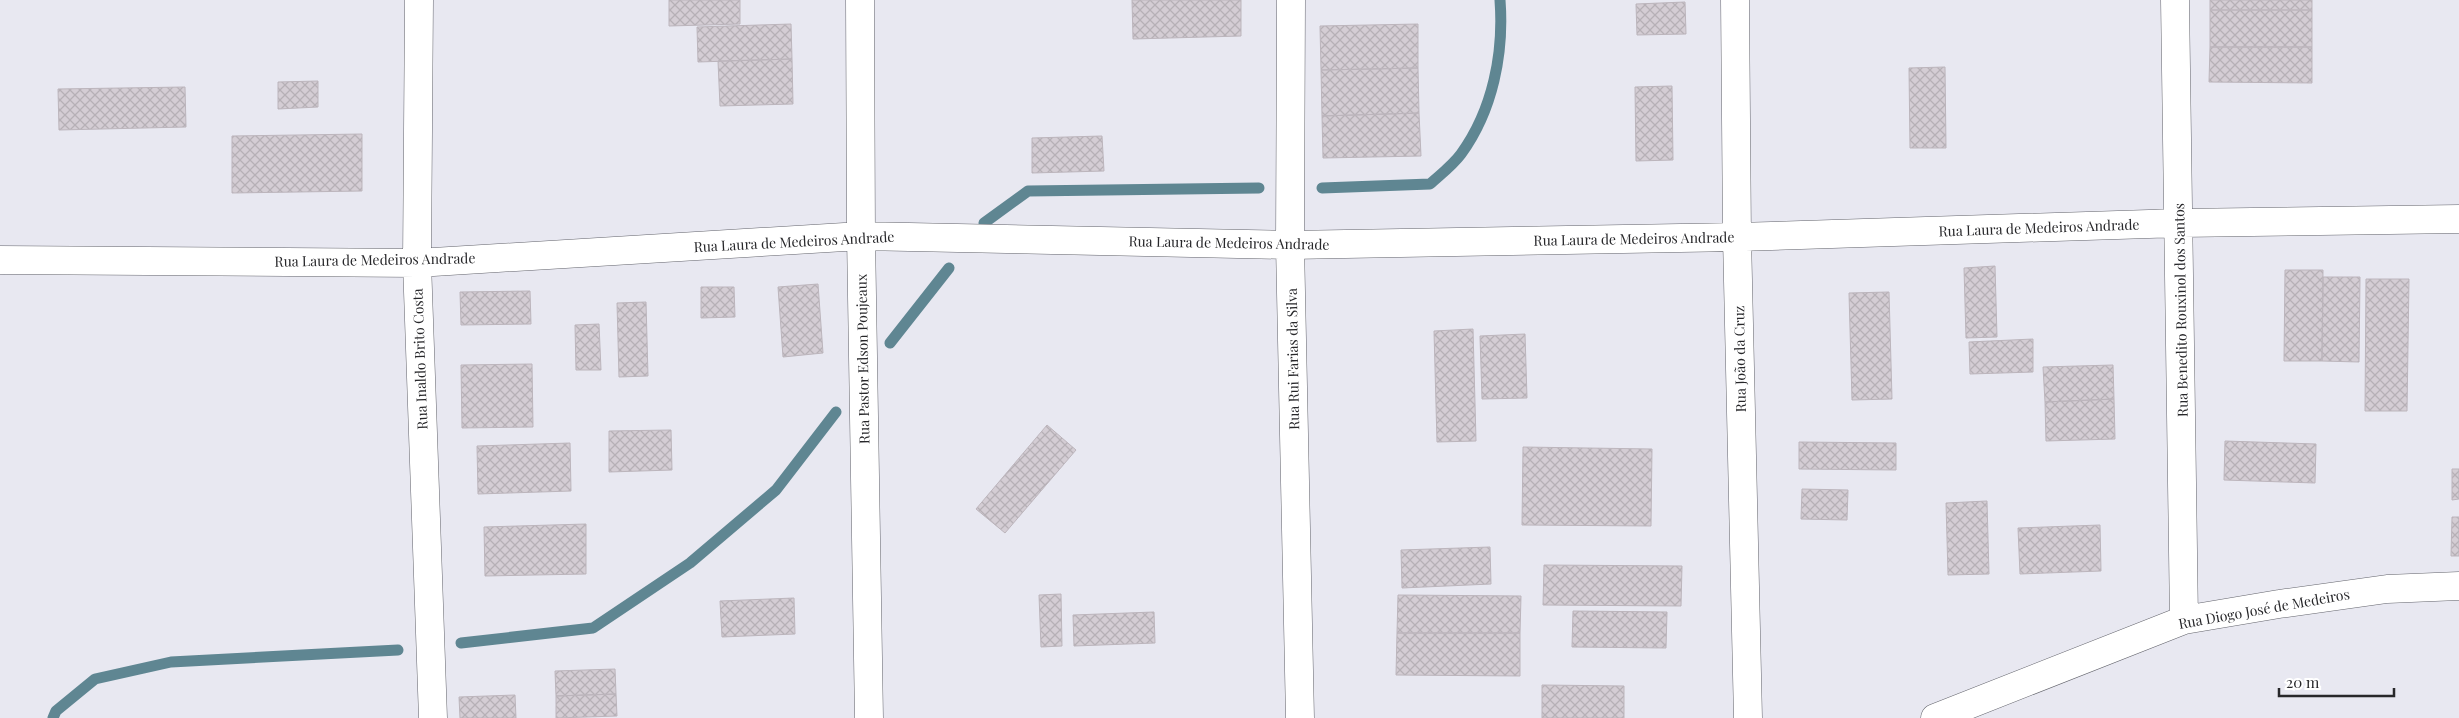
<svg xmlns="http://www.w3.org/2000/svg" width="2459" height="718" viewBox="0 0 2459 718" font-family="'Playfair Display',serif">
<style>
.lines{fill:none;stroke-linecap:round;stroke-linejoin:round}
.stream{stroke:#5f8692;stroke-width:11}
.building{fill:url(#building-cross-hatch);stroke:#bcb5bc}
.street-casing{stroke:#63646c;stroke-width:29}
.street{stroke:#fff;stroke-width:28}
.labels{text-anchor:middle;stroke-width:4;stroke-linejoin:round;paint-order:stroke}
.street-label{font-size:14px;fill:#27272a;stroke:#fff}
</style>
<defs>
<pattern id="building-cross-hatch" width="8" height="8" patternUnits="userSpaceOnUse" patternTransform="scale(1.25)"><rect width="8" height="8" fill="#d4cdd4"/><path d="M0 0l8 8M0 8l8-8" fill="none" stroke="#b6b0b6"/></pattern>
</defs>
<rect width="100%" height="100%" fill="#e8e8f1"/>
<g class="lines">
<path class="stream" d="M1322 188 1430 184C1440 175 1453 165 1461 154 1493 110 1504 53 1500 0
M984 223 1028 191 1259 188
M890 343 949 268
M461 643 593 628 690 563 776 490 836 412
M53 718 56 711 95 679 171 662 398 650"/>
</g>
<path class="building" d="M669 0H740V24L669 26Z
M1132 0H1241V36L1133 39Z
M2210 0H2312V10H2210Z
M1685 2 1686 34 1637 35 1636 4Z
M2210 10H2312V47H2210Z
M791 24 792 59 698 62 697 27Z
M1418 24V68L1321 70 1320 26Z
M2210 47H2312V83L2209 82Z
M792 59 793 104 720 106 718 61Z
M1945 67 1946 148H1910L1909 68Z
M1418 68 1419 113 1322 116 1321 70Z
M318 81V107L278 109V82Z
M1672 86 1673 160 1636 161 1635 87Z
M185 87 186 127 59 130 58 89Z
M1419 113 1421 156 1323 158 1322 116Z
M362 134V191L232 193V136Z
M1102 136 1104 171 1032 173V138Z
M1995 266 1997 337 1966 338 1964 268Z
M2285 270H2323L2322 361H2284Z
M2323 277H2360L2359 362 2322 361Z
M2366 279H2409L2407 411H2365Z
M818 284 823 353 783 357 778 287Z
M701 287H734L735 317 701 318Z
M530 291 531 324 461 325 460 292Z
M1889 292 1892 399 1852 400 1849 293Z
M646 302 648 376 619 377 617 303Z
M599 324 601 370H576L575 325Z
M1473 329 1476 441 1437 442 1434 331Z
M1525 334 1527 398 1482 399 1480 336Z
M2033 339V372L1970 374 1969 342Z
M532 364 533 427 462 428 461 365Z
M2113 365 2114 399 2045 402 2043 367Z
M2114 399 2115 439 2046 441 2045 402Z
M1047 425 1076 450 1005 533 976 509Z
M671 430 672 470 609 472V431Z
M2225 441 2316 444 2315 483 2224 480Z
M1799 442 1896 443V470L1799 469Z
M570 443 571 491 478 494 477 446Z
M1523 447 1652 449 1651 526 1522 525Z
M2452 469H2459V499L2452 500Z
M1802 489 1848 490 1847 520 1801 519Z
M1987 501 1989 574 1948 575 1946 503Z
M2452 517H2459V556H2451Z
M586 524V574L485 576 484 527Z
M2100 525 2101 571 2020 574 2018 528Z
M1490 547 1491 584 1402 588 1401 550Z
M1544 565 1682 566 1681 606 1543 605Z
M1061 594 1062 646 1041 647 1039 595Z
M1398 595 1521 596 1520 633H1397Z
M794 598 795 634 722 637 720 601Z
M1573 611 1667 612 1666 648 1572 647Z
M1154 612 1155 643 1074 646 1073 615Z
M1397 633H1520V676L1396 675Z
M615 669 616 694 556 696 555 671Z
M1542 685 1624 686V718H1542Z
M616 694 617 716 556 718V696Z
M515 695 516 718H460L459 697Z"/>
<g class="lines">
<g class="street-casing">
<path id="street" d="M419 0 417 263 433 718
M860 0 861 236 869 718
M1291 0 1290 245 1300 718
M1735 0 1737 237 1748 718
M2175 0 2184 620
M0 260 417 263 861 236 1290 245 1737 237 2180 223 2459 219
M1935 718 2184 620 2279 604 2387 589 2459 586"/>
</g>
<use href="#street" class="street"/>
</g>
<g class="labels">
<g class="street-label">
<text transform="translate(2039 228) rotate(-2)" y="5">Rua Laura de Medeiros Andrade</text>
<text transform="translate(1634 239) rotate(-1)" y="5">Rua Laura de Medeiros Andrade</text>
<text transform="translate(794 242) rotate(-3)" y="5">Rua Laura de Medeiros Andrade</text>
<text transform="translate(1229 243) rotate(1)" y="5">Rua Laura de Medeiros Andrade</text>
<text transform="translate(375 260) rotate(-1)" y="5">Rua Laura de Medeiros Andrade</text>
<text transform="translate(2181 310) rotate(-91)" y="5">Rua Benedito Rouxinol dos Santos</text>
<text transform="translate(420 359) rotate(-92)" y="5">Rua Inaldo Brito Costa</text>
<text transform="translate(863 359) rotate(-91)" y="5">Rua Pastor Edson Poujeaux</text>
<text transform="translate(1293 359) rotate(-91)" y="5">Rua Rui Farias da Silva</text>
<text transform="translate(1740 359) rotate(-91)" y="5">Rua João da Cruz</text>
<text transform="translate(2264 609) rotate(-10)" y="5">Rua Diogo José de Medeiros</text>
</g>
</g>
<path d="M2279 688v8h115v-8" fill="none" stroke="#27272a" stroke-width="2.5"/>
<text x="2286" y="688" font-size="15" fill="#27272a" stroke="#ffffff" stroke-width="4" paint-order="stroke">20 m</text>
</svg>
